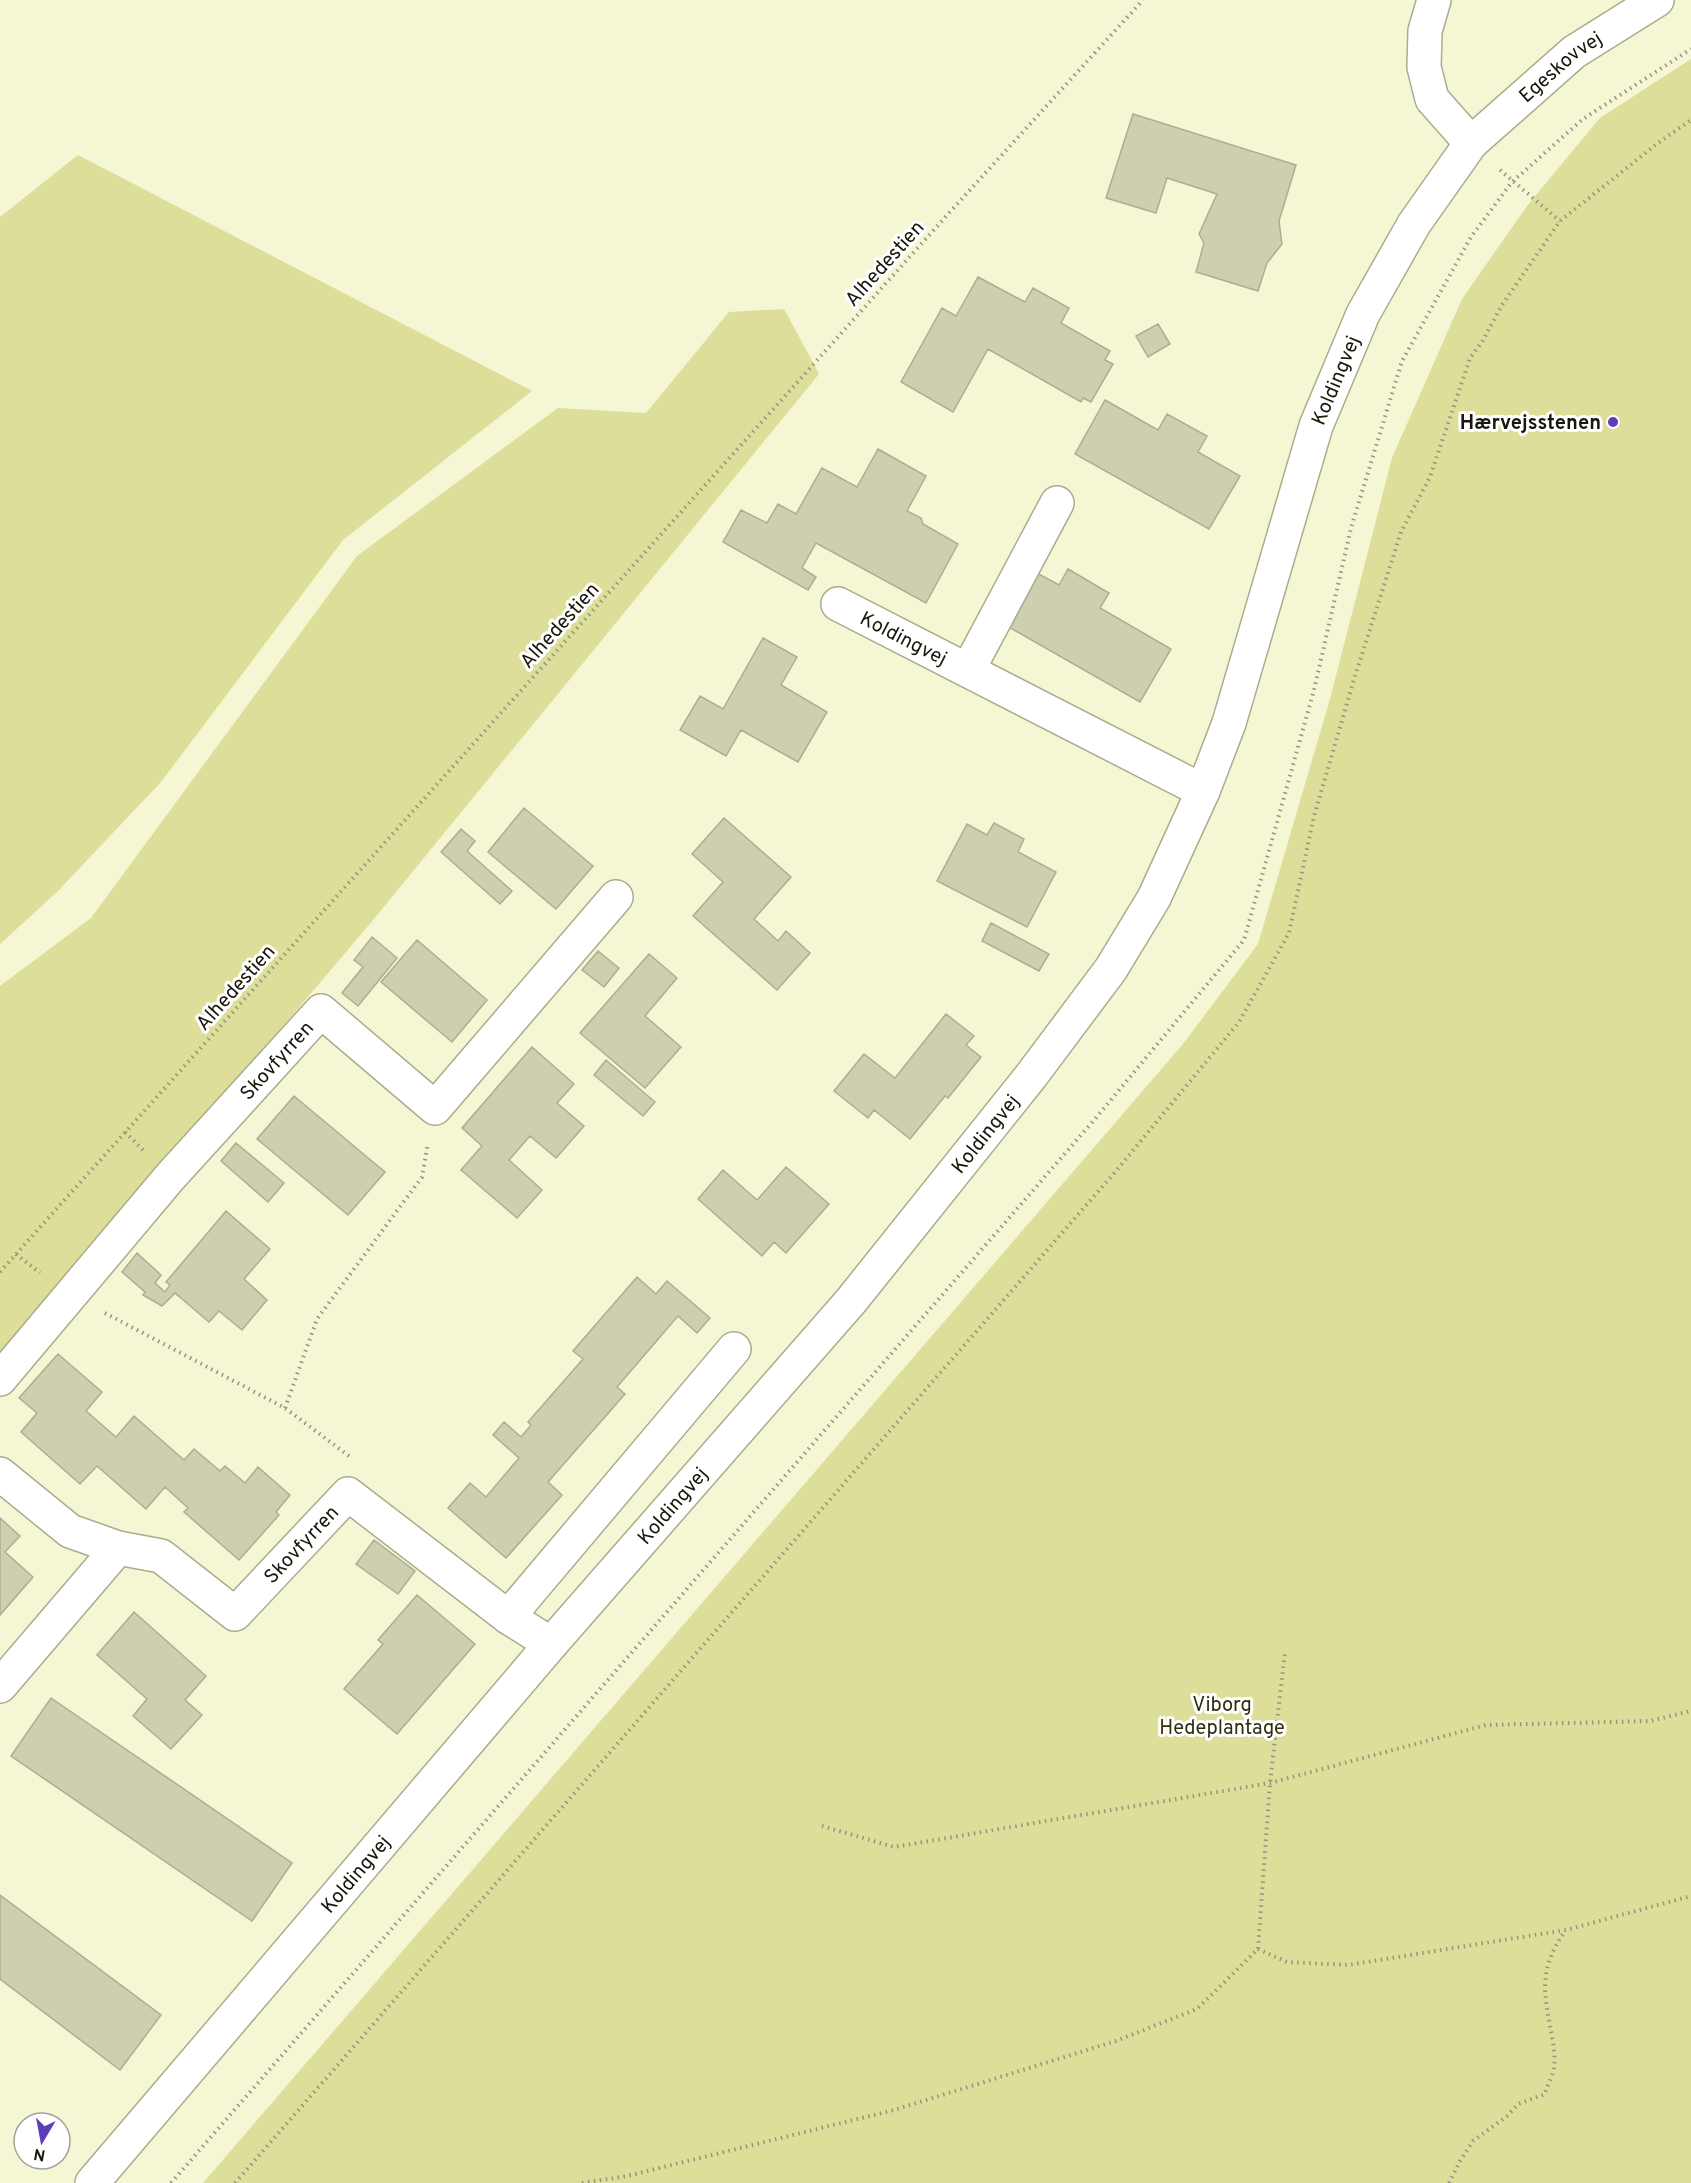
<svg xmlns="http://www.w3.org/2000/svg" width="1691" height="2183" viewBox="0 0 1691 2183" font-family="Overpass,sans-serif">
<style>
.green{fill:#dcde9a}
.building{fill:#cdcfae;stroke:#adae8f;stroke-width:1.5}
.lines{fill:none;stroke-linecap:round;stroke-linejoin:round}
.street-casing{stroke:#aaac8c;stroke-width:36}
.secondary-casing{stroke:#aaac8c;stroke-width:36}
.path{stroke:#95967d;stroke-width:4;stroke-dasharray:1.5 4.5;stroke-linecap:butt}
.street{stroke:#fff;stroke-width:33}
.secondary{stroke:#fff;stroke-width:33}
.poi-dot{fill:#5e3eb6;stroke:#fff;stroke-width:2}
.labels{text-anchor:middle;stroke-width:6;stroke-linejoin:round;paint-order:stroke}
.street-label{font-size:20px;fill:#17170b;stroke:#fff}
.poi-label{font-size:20px;font-weight:bold;fill:#17170b;stroke:#fff;text-anchor:end}
.park-label{font-size:20px;fill:#2e2e0f;stroke:#fff}
</style>
<rect width="100%" height="100%" fill="#f4f6d4"/>
<path class="green" d="M1691 59V2183H203L1183 1044 1258 944 1330 699 1392 458 1462 299 1527 206 1600 118Z
M78 155 532 391 343 540 161 782 57 892 0 944V217Z
M784 309 819 374 374 919 0 1359V986L91 918 357 556 558 408 646 413 729 312Z"/>
<path class="building" d="M1133 114 1296 165 1279 221 1282 244 1267 263 1258 291 1196 272 1204 243 1199 234 1217 194 1167 178 1156 213 1106 198Z
M978 277 1025 302 1033 288 1069 308 1061 323 1110 351 1105 360 1113 364 1091 402 1083 398 1081 402 988 349 953 412 901 382 942 308 956 316Z
M1158 324 1170 344 1148 357 1136 336Z
M1105 400 1158 430 1167 414 1207 436 1198 452 1240 476 1209 529 1075 454Z
M878 449 926 476 907 511 921 518 923 524 958 544 926 603 816 543 802 568 816 577 808 590 723 542 741 510 767 523 778 504 796 514 822 468 857 487Z
M1068 569 1109 593 1100 608 1171 649 1140 702 1007 626 1037 573 1059 585Z
M763 638 797 657 781 685 827 712 798 762 741 730 726 756 680 730 700 696 723 709Z
M524 808 593 866 556 909 488 852Z
M724 818 791 877 754 919 778 941 786 931 810 953 777 990 693 916 723 882 692 854Z
M994 823 1024 839 1018 852 1056 872 1027 927 937 881 967 824 987 835Z
M461 829 475 841 467 851 512 891 500 904 441 852Z
M991 923 1049 954 1039 971 982 941Z
M372 937 397 958 358 1006 342 993 363 967 354 960Z
M417 940 487 1000 452 1042 381 982Z
M598 951 619 968 604 987 582 970Z
M649 954 677 978 645 1016 681 1047 645 1088 580 1033Z
M946 1014 974 1036 966 1045 981 1057 948 1098 945 1096 910 1139 874 1110 868 1118 834 1091 864 1054 895 1078Z
M532 1047 574 1084 557 1103 584 1126 556 1158 530 1136 509 1160 542 1190 517 1218 461 1170 482 1146 462 1128Z
M606 1060 655 1102 643 1116 594 1075Z
M294 1096 385 1172 348 1215 257 1139Z
M236 1143 284 1183 268 1202 221 1161Z
M786 1167 829 1204 786 1253 774 1242 762 1256 698 1199 723 1170 757 1200Z
M226 1211 270 1249 244 1279 267 1300 242 1330 219 1311 209 1322 175 1293 162 1306 143 1295 145 1292 122 1272 137 1253 161 1275 155 1283 165 1292 170 1285 166 1282Z
M637 1277 656 1294 667 1281 710 1318 697 1333 678 1316 617 1387 625 1394 548 1482 562 1495 506 1558 448 1508 470 1483 486 1497 519 1458 493 1435 504 1422 521 1437 531 1425 528 1422 583 1359 573 1351Z
M58 1354 102 1392 86 1411 116 1437 134 1416 184 1460 194 1449 220 1471 225 1466 245 1483 258 1467 290 1495 276 1512 279 1515 239 1560 184 1512 188 1508 165 1487 146 1509 97 1466 80 1484 21 1432 37 1413 19 1398Z
M0 1518 20 1536 5 1552 33 1577 0 1615Z
M374 1540 415 1571 398 1594 356 1564Z
M417 1595 475 1644 397 1734 344 1689 383 1644 378 1640Z
M134 1612 206 1676 185 1700 202 1715 171 1749 133 1716 147 1699 97 1655Z
M51 1698 292 1863 252 1921 11 1756Z
M0 1895 161 2015 120 2070 0 1979Z"/>
<g class="lines">
<g class="street-casing">
<g id="street">
<path d="M1434 0 1425 31 1424 67 1432 99 1471 143"/>
<path id="s1" d="M838 604 1203 791"/>
<path d="M968 670 1057 503"/>
<path id="s2" d="M0 1379 170 1177 321 1011 435 1108 616 897"/>
<path id="s3" d="M0 1474 70 1531 118 1548 161 1556 235 1614 348 1494 508 1617 551 1644"/>
<path d="M508 1617 734 1349"/>
<path d="M0 1686 118 1548"/>
</g>
</g>
<g class="secondary-casing">
<g id="secondary">
<path id="s4" d="M92 2183 551 1644 851 1301 1031 1076 1111 969 1154 898 1203 791 1229 723 1316 426 1363 314 1414 224 1471 143 1574 52 1657 0"/>
</g>
</g>
<path class="path" d="M1500 170 1560 221
M125 1132 144 1151
M16 1254 40 1273
M0 1272 949 213 1143 0
M105 1313 285 1408 349 1456
M285 1408 317 1319 422 1177 428 1143
M822 1826 894 1847 1270 1783 1486 1725 1650 1721 1691 1711
M1258 1949 1287 1962 1348 1965 1566 1930 1691 1896
M171 2183 1095 1119 1244 940 1314 690 1351 528 1402 361 1471 237 1512 182 1583 119 1691 49
M235 2183 1116 1171 1239 1022 1289 933 1314 816 1355 676 1401 532 1430 477 1470 358 1482 342 1502 305 1560 221 1658 143 1691 120
M582 2183 627 2176 894 2110 1116 2041 1197 2009 1258 1949 1270 1783 1285 1652
M1449 2183 1460 2161 1473 2141 1507 2116 1518 2104 1545 2094C1547 2085 1553 2076 1554 2067 1556 2054 1552 2038 1550 2025 1542 1985 1542 1965 1565 1931"/>
<use href="#street" class="street"/>
<use href="#secondary" class="secondary"/>
</g>
<circle class="poi-dot" cx="1613" cy="422" r="6"/>
<g class="labels">
<g class="street-label">
<text dy="7" stroke="none"><textPath href="#s4" startOffset="2610">Egeskovvej</textPath></text>
<text transform="translate(884 263) rotate(-48)" y="7">Alhedestien</text>
<text dy="7" stroke="none"><textPath href="#s4" startOffset="2218">Koldingvej</textPath></text>
<text transform="translate(559 625) rotate(-48)" y="7">Alhedestien</text>
<text dy="7" stroke="none"><textPath href="#s1" startOffset="74">Koldingvej</textPath></text>
<text transform="translate(235 987) rotate(-48)" y="7">Alhedestien</text>
<text dy="7" stroke="none"><textPath href="#s2" startOffset="422">Skovfyrren</textPath></text>
<text dy="7" stroke="none"><textPath href="#s4" startOffset="1378">Koldingvej</textPath></text>
<text dy="7" stroke="none"><textPath href="#s4" startOffset="892">Koldingvej</textPath></text>
<text dy="7" stroke="none"><textPath href="#s3" startOffset="375">Skovfyrren</textPath></text>
<text dy="7" stroke="none"><textPath href="#s4" startOffset="406">Koldingvej</textPath></text>
</g>
<g class="poi-label">
<text x="1601" y="429">Hærvejsstenen</text>
</g>
<g class="park-label">
<text x="1222" y="1711">Viborg<tspan x="1222" dy="23">Hedeplantage</tspan></text>
</g>
</g>
<g transform="translate(42 2141) rotate(190)"><circle r="28" fill="#ffffff" stroke="#a2a29d" stroke-width="1.5"/>
<path d="M0-4.5L10 22L0 15L-10 22Z" fill="#5e3eb6"/>
<text y="-9" font-size="16" font-weight="bold" text-anchor="middle" fill="#17170b">N</text>
</g>
</svg>
